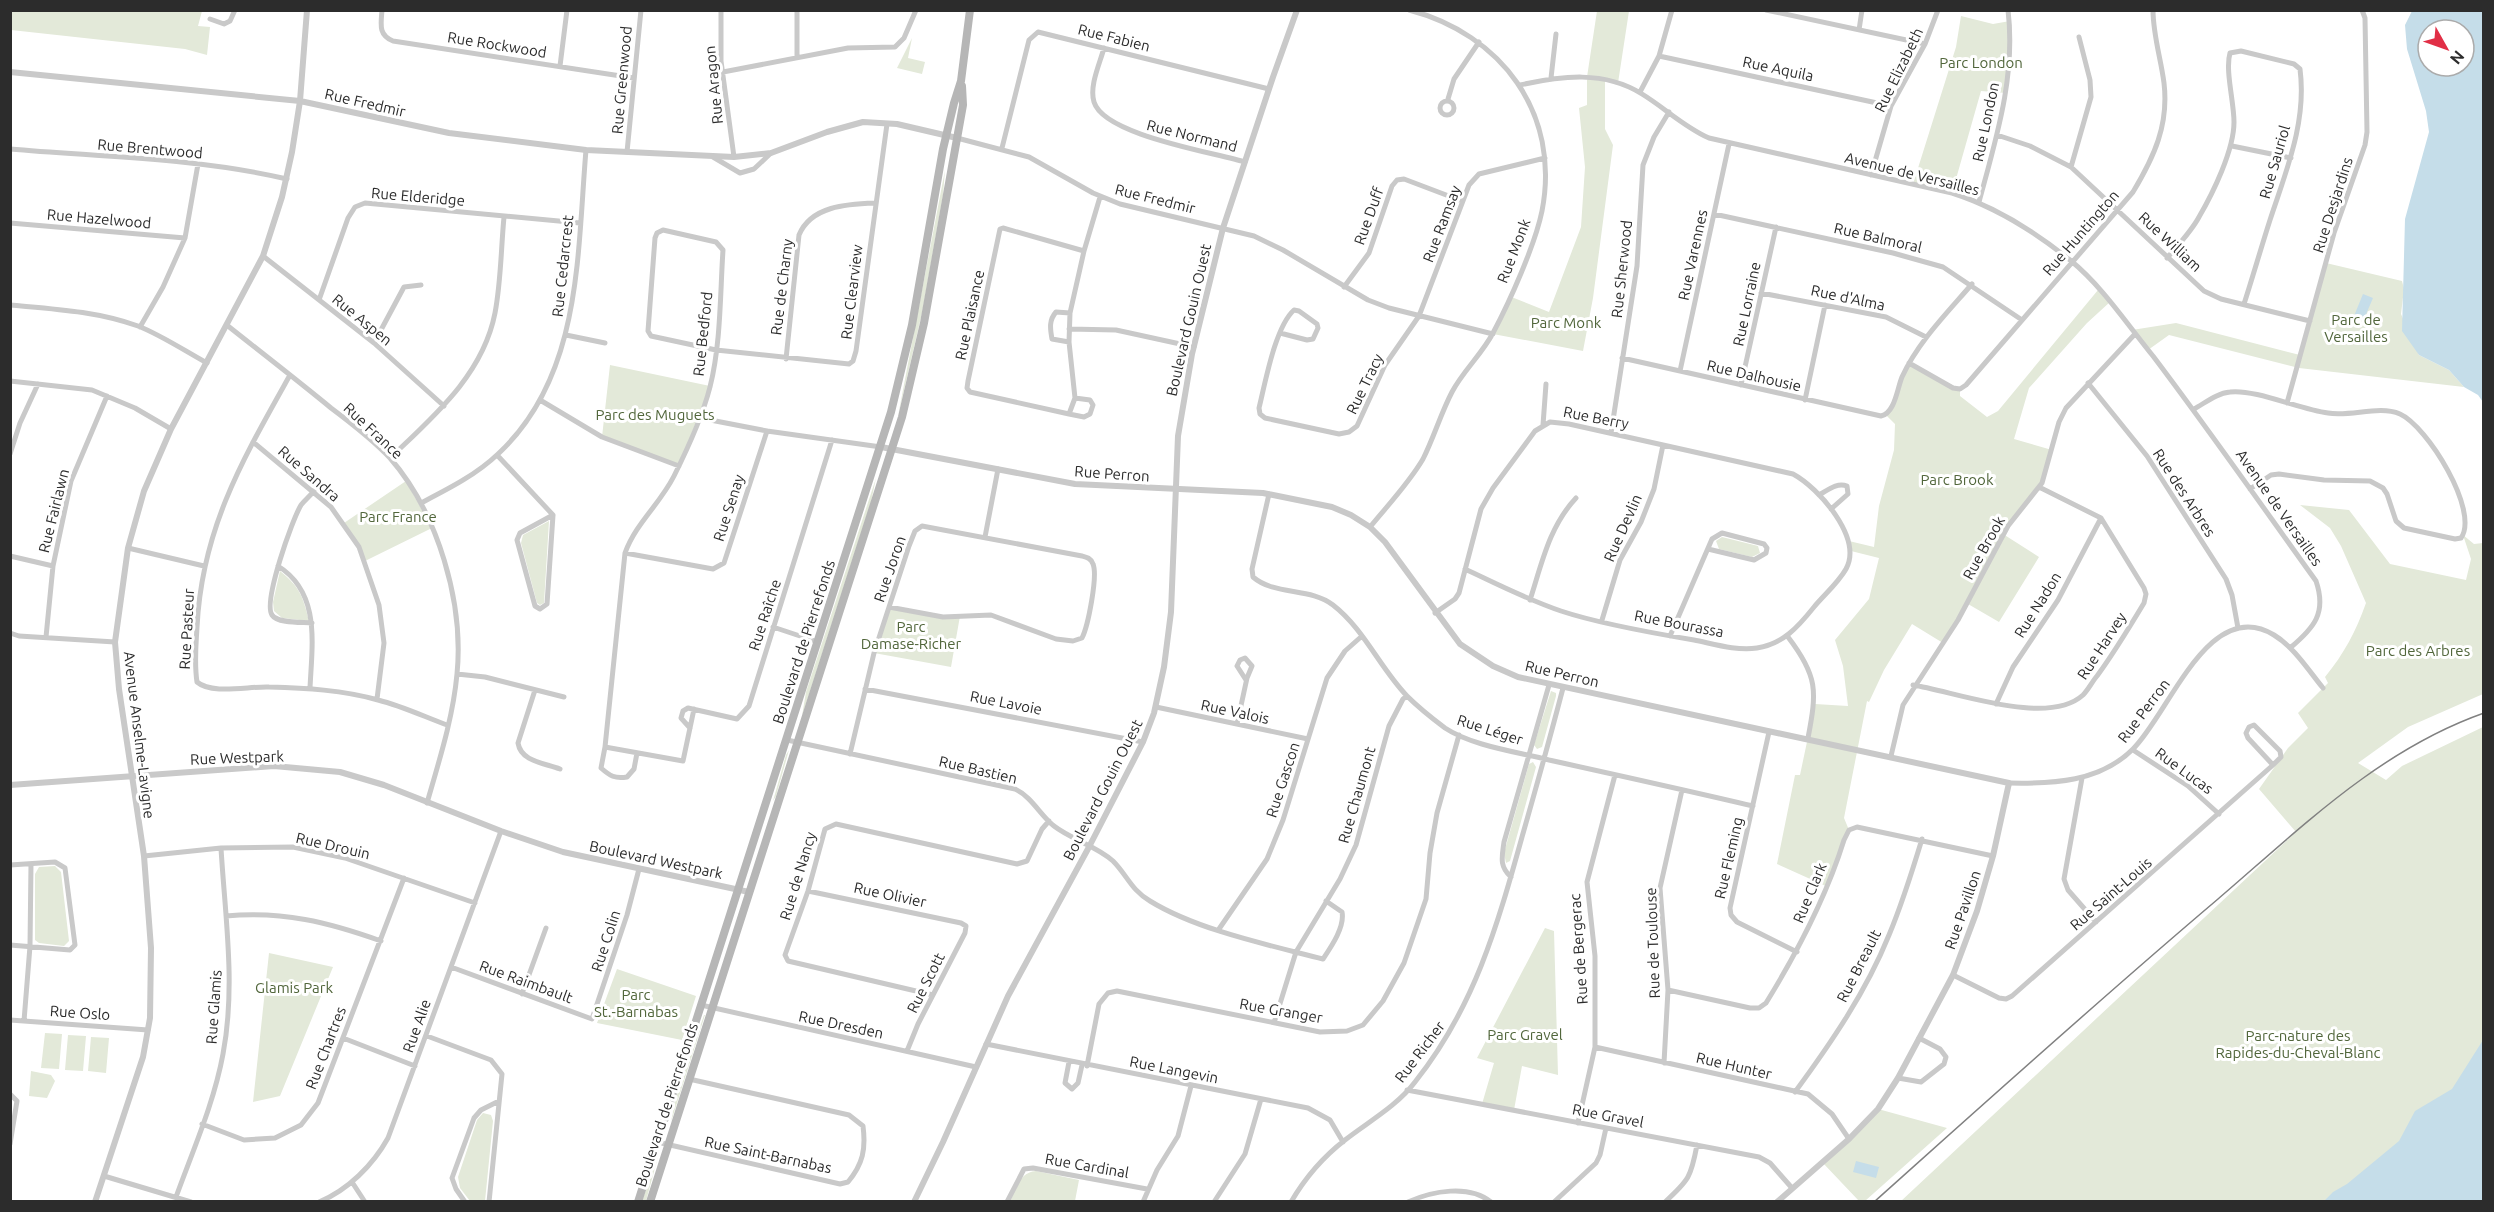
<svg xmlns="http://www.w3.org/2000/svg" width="2494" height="1212" viewBox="0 0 2494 1212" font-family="Ubuntu,sans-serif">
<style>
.green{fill:#e3e9d9}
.water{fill:#c5dde9;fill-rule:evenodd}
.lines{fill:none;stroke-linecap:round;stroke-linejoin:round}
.minor{stroke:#c9c9c9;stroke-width:5}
.tertiary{stroke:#c9c9c9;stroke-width:6}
.secondary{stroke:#b6b6b6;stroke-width:8}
.tram{stroke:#818181;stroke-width:1.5}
.labels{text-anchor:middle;stroke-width:6;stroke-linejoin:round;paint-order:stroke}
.street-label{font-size:15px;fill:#2c2c2c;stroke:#fff}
.park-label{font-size:15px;fill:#51663b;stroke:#fff}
</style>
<rect width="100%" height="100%" fill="#fff"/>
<path class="green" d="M11 10 202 11 198 26 210 27 207 55 185 49 11 30Z
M1595 11H1629L1618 83 1605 80V129L1613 145 1593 298 1583 351 1493 334 1509 296 1549 312 1581 227 1585 167 1579 108 1587 105V77L1597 11Z
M1961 16 1993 24 2010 21 2006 93 1981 91 1952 193 1913 184 1956 47Z
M912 38 908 58 925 62 922 74 897 68Z
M945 170 943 195 922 313 898 416Z
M2326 263 2402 281 2404 289 2401 314 2419 355 2449 370 2464 387 2299 368 2169 335 2148 350 2132 330 2176 323 2300 355Z
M2098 290 2110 302 2087 323 2029 388 2014 439 2052 450 2042 483 2003 534 2039 557 1999 622 1968 604 1943 643 1912 624 1884 670 1869 702 1867 701 1844 818 1849 830 1828 887 1777 864 1795 775H1800L1815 704 1848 706 1843 666 1835 640 1869 599 1879 558 1851 551 1849 541 1874 547 1879 506 1894 450 1895 424 1886 415 1909 363 1960 389V396L1987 417 1998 411Z
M610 365 710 386 679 466 602 437Z
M876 478 871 502 802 716 806 692Z
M406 481 432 528 365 561 344 523Z
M2300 505 2349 510 2390 564 2466 580 2471 559 2463 535 2474 544 2483 543V694L2408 727 2358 763 2386 780 2402 766 2483 727V1150L2436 1201 1900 1202 2296 832 2259 789 2288 748 2308 728 2298 713 2328 683 2325 677C2344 654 2356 631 2366 603L2341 546 2330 528Z
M549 521 544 603 540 605 537 603 521 543 523 535Z
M1722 537 1758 546 1760 553 1752 557 1719 549 1716 541Z
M280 571C300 587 303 597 309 621L282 618 274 611 273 602Z
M889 607 943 617 960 616 951 667 874 653Z
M1551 691 1556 693V696L1542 747 1537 749 1534 745Z
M789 750 776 796 773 801 786 755Z
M1533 762 1536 767 1510 861 1506 863 1504 853 1529 764Z
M55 866 61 872 69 941 64 946 39 943 35 940V874L39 867Z
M1545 928 1554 931 1558 1075 1522 1066 1514 1110 1482 1104 1494 1063 1477 1058Z
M269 953 333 967 280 1096 253 1102Z
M617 969 696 996 682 1040 597 1023Z
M704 1015H705L671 1122 675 1099Z
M45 1033 62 1034 59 1069 41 1068Z
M68 1035 86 1036 83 1071 65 1070Z
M91 1037 109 1038 106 1073 88 1071Z
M31 1071 51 1075 55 1081 47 1098 29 1096Z
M1878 1109 1947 1128 1865 1201H1859L1822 1162Z
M483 1113 491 1115 493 1121 485 1201H470L460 1188 458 1177 477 1120Z
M659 1153 646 1201H642Z
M1036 1171 1079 1180 1075 1201 1010 1202C1016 1188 1020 1172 1036 1171Z"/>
<path class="water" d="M2412 11H2483V402L2478 395 2464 387 2449 370 2419 355 2402 331 2405 219 2429 132 2426 111 2407 49 2405 25ZM2428 30H2464V66H2428Z
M2363 294 2373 298 2364 319 2354 316Z
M2483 1040V1201H2324L2333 1192 2347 1184 2399 1141 2415 1111 2452 1089Z
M1856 1161 1879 1167 1876 1178 1853 1172Z"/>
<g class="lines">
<path class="minor" d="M382 10C381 24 378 35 393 41L634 78
M721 10V61L734 157
M797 10V56
M1766 10 1925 44
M210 19 224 24 230 21 235 10
M1859 30 1862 10
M1104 48C1100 63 1089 86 1094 102 1104 135 1212 152 1245 162
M1659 56 1891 106
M560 66 567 10
M723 72 848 48 895 47 904 38 916 10
M1551 78 1556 34
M1520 85C1561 76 1604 70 1642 94 1665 108 1684 127 1709 138L1952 193C1996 207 2034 231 2070 260 2102 286 2127 324 2153 356 2209 430 2262 506 2316 581 2327 613 2314 628 2290 648
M1640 92 1659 56 1672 10
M1448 99 1454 79 1479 42
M1440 108a7 7 0 1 1 14 0a7 7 0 1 1-14 0Z
M1997 135 2030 146 2071 167 2204 291 2221 299 2310 321
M957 138 1029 157 1093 193 1120 204 1254 236 1283 250 1368 300 1389 308 1493 334
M2232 146 2291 158
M1002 148 1029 40 1038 32 1269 89
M10 149C102 157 197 158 287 179
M627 152 641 10
M713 157 740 173 754 169 771 153
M2071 167 2091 97 2090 80 2079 37
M1871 175 1891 106 1925 44 1938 10
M1979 202C1996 139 2016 76 2008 10
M1714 214 1893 253 1943 267 2022 320
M10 223 185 238
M1084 251 1003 228 1000 229 968 381 967 388 970 392 1069 414 1075 398 1069 342 1070 313 1084 251 1100 197
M263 256 374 343 444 406
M2167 258C2178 245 2191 232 2199 217 2213 193 2234 150 2234 122 2234 102 2225 70 2230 53L2241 51 2294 64 2300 69C2307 122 2286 171 2270 220 2261 248 2253 276 2244 304
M1344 287 1369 253 1392 186 1397 180 1404 179 1462 201
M1761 293 1886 317 1926 337
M319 300 348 218 355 207 365 203 580 223
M10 305C54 309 96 311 138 326 161 335 185 351 207 363
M228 326C262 353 297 380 331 408 351 423 373 440 390 458 438 513 464 603 457 674 453 718 439 761 427 803
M140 327 163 287 185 238 198 164
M1069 329 1116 330 1194 347
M1280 333 1307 340 1313 339 1318 328 1317 324 1299 311 1294 310C1275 327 1265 384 1259 408L1260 414 1265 418 1339 434 1349 432 1357 426 1385 365 1419 316 1469 185 1479 174 1545 158
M566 335 605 343
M1069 342 1052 339C1050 328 1049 320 1056 312L1070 313
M374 343 404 287 421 285
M1622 358 1881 416C1895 413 1897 389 1902 377 1918 342 1947 313 1972 284
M786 359 799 235C811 206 847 204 875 203
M1909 363 1953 388 1960 389 1966 385 2133 192C2154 157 2169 125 2164 83 2161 59 2153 35 2153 10
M1680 371 1729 144
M290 375C243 459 202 528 197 627 196 646 194 663 197 682 212 695 249 686 269 687 305 688 343 690 378 700 402 706 425 717 447 725
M10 381 92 390 135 408 171 429
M2088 383 2147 456 2226 579 2232 595 2238 628
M1741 385 1776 227
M540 400 602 437 679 466
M1805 400 1825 305
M2287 403 2334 233 2365 145 2367 132 2365 18 2362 10
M2194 409C2205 403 2217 393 2230 392 2256 389 2301 410 2328 413 2351 417 2379 405 2400 414 2427 426 2480 511 2461 538L2455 539 2404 528 2396 521 2387 494 2383 488 2370 481 2324 480 2279 474 2271 475 2250 489
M1069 414 1084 417 1090 414 1093 405 1090 400 1075 398
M700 418 767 431 881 447
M1543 425 1546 384
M1611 433 1637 266 1643 165 1654 137 1669 112
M253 442 331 507 359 547 379 605 384 643 377 699
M10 454 20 423 38 384
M497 455 553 515 547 604 540 609 535 606 517 540 520 533 553 515
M390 458C433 417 483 375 495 313 501 282 501 248 504 217
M1269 494 1252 569 1253 577C1275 596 1310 587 1333 605 1364 629 1380 668 1407 696 1418 707 1433 719 1445 728 1472 746 1518 752 1549 760 1617 775 1685 790 1753 806
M1819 495C1828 490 1837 482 1847 486L1848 494 1831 509
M421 503C448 489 476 475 498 454 582 376 577 255 586 150
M1370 527C1388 505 1409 483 1423 459 1434 437 1441 413 1452 392 1463 371 1482 354 1493 333 1510 301 1535 245 1542 211 1561 113 1501 34 1409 10
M985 537 998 469
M128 548 204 566
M625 553 713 569 724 563 767 431
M10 556 53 566
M278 566C321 593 312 644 310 688
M1530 600C1542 563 1549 527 1576 498
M1435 613 1455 599 1459 593 1481 509 1493 488 1535 431 1550 422 1569 424 1793 474C1819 488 1863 538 1846 569 1838 583 1824 595 1814 607 1798 627 1783 644 1757 648 1736 651 1714 644 1694 640 1652 633 1600 624 1561 611 1528 600 1497 584 1465 569
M1602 620 1620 560 1641 522 1654 489 1663 445
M312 623C303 622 278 624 272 615 263 602 292 520 301 505 305 500 310 496 314 491
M773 627 818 642
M10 633 19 636 115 642
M1670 636 1712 539 1722 533 1764 544 1767 548 1766 553 1754 560 1708 549
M46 637 53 566 71 481 107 396
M1788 637C1818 676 1817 691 1808 738
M457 674 485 677 564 697
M1913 685C1956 692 2048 727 2083 695 2088 690 2092 682 2097 676 2114 653 2129 628 2144 603L2146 594 2144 588 2101 518 2039 487
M865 689 1143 742
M535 690 518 743C521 762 545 763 560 769
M1996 704 2013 667 2058 600 2101 518
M1156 707 1308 739
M694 709 683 761 605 747 625 553C636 523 660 504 674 476 688 448 702 418 710 387 721 343 720 295 723 250L716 242 663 230 657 233 655 238 648 331 651 336 716 350 849 364 853 361 856 351 887 124
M1237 724 1247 678 1252 666 1245 658 1240 660 1237 666 1246 680
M690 728 681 718 683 711 688 708 737 719 749 706 832 440
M1769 732 1730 908 1731 915 1737 922 1797 952
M787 740 1015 789C1032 797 1040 815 1054 826 1072 840 1097 846 1113 861 1127 875 1131 890 1150 901 1197 930 1269 945 1323 959 1331 947 1345 927 1342 912L1326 901
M605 747 601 768C610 776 615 779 627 777L634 769 637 753
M2133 750 2188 786 2219 814
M850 754 874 653 909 546 915 531 922 526 1082 556C1086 557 1091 558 1093 564 1098 576 1088 626 1082 638L1073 641 1056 639 991 615 943 617 889 607
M1891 756 1903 705 1958 620 2008 526 2042 483 2059 422 2066 408 2135 334
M2082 778 2064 879 2068 890 2096 922
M2009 783C2053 784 2100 782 2133 749 2169 714 2209 595 2274 635 2294 647 2309 671 2323 688
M144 856 221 848 293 847 345 858 475 903
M10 865 55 862 65 868 75 945 70 950 10 945
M1511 877C1499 866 1502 857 1504 842L1549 685
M808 891 961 923 966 926 965 933 918 1024 907 1051
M226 916C283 911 328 922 381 941
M1219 929 1267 859 1283 820 1327 678 1345 651 1362 636
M451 967 592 1019 627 915 639 869
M1953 975 1999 998 2006 999 2012 996 2273 765 2281 757 2280 751 2254 725 2249 727 2246 733 2248 738 2273 765
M1668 990 1750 1008H1759L1766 1003C1798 951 1826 898 1844 840L1849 830 1857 827 1993 856
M522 994 546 928
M933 995 788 961 785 955 808 891 825 829 836 824 1017 864 1027 861 1042 829 1049 821
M701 1005 976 1067
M10 1020 148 1030
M24 1021 30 946 31 864
M1274 1023 1296 952 1340 879 1356 845 1389 726 1403 699 1407 696
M427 1036 491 1060 502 1074 489 1202
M343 1038 415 1066
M986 1044 1308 1108 1330 1120 1343 1142
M1595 1047 1808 1094 1832 1114 1849 1139
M1069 1062 1065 1083 1072 1089 1078 1083 1082 1065
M1664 1063 1668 990 1660 888 1682 790
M1087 1066 1099 1004 1108 993 1117 991 1320 1032 1347 1031 1363 1025 1383 1001 1404 963 1426 899 1430 853 1437 813 1459 735
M1898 1078 1921 1082 1944 1064 1946 1057 1940 1049 1919 1038
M1407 1090 1759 1157 1770 1163 1792 1188
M1795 1092C1831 1043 1866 992 1889 935 1902 904 1912 872 1922 839
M10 1094 17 1101 10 1144
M1578 1123 1595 1047V956L1587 882 1615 775
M202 1124 244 1140 275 1138 301 1125 318 1103 404 878
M657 1142 840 1184 848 1182C863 1164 866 1149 863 1126L849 1115 689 1079
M104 1176 191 1202
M352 1182 365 1202
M176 1197C193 1150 214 1103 223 1054 236 986 225 916 221 848
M319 1202C348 1190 373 1165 388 1138L501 831
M465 1202 456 1189 452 1178 474 1118 481 1110 499 1101
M1007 1202 1024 1169 1033 1168 1147 1189
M1143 1202 1157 1170 1178 1136 1191 1086
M1214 1202 1245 1154 1261 1099
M1291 1202C1305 1178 1323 1157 1345 1140 1368 1122 1397 1106 1415 1082 1474 1008 1497 927 1522 837 1536 788 1550 738 1563 688
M1408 1202C1432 1191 1469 1184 1491 1202
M1554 1202 1596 1163 1600 1155 1606 1128
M1665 1202C1689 1180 1691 1177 1697 1145"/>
<path class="tertiary" d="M10 72 300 101 449 133 586 150 734 157 771 153 827 132 863 122 897 124 957 138
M881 447 1075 484 1263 493 1332 507 1351 515 1370 527 1385 542 1460 644 1493 666 1518 677 2009 783 1993 856 1977 911 1953 975 1898 1078 1878 1109 1849 1139 1777 1202
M10 785 274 766 340 772 384 785 501 831 563 852 749 892
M95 1202 143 1057 150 1018 151 948 144 856 119 689 115 642 128 548 144 491 171 429 263 256 282 197 292 152 300 101 307 10
M914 1202 943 1142 1008 996 1089 847 1143 742 1154 713 1164 667 1171 612 1178 436 1192 354 1223 228 1273 77 1297 10"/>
<path class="secondary" d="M638 1202 891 412 912 325 943 149 954 103 961 81 970 10
M650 1202 902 417 924 323 963 105 962 86"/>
<path class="tram" d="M1874 1202C1988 1100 2101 998 2218 899 2301 828 2379 750 2484 713"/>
</g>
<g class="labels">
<g class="street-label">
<text transform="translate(1114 38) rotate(14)" y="5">Rue Fabien</text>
<text transform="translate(497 45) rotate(9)" y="5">Rue Rockwood</text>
<text transform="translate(1778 69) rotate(12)" y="5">Rue Aquila</text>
<text transform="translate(1899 70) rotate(-64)" y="5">Rue Elizabeth</text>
<text transform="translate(622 80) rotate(-85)" y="5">Rue Greenwood</text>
<text transform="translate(714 85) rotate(-96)" y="5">Rue Aragon</text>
<text transform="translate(365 103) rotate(13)" y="5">Rue Fredmir</text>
<text transform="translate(1986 122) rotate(-78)" y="5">Rue London</text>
<text transform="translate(1192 136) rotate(14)" y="5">Rue Normand</text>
<text transform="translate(150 149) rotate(5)" y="5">Rue Brentwood</text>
<text transform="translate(2275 162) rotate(-74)" y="5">Rue Sauriol</text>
<text transform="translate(1912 174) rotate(14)" y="5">Avenue de Versailles</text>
<text transform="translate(418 197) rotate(5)" y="5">Rue Elderidge</text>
<text transform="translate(1155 199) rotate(14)" y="5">Rue Fredmir</text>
<text transform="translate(2333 205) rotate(-72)" y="5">Rue Desjardins</text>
<text transform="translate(1369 216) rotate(-70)" y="5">Rue Duff</text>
<text transform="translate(99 219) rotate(5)" y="5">Rue Hazelwood</text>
<text transform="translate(1442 224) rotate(-69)" y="5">Rue Ramsay</text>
<text transform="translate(2081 233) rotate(-49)" y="5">Rue Huntington</text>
<text transform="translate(1878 238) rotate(13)" y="5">Rue Balmoral</text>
<text transform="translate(2170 242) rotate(43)" y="5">Rue William</text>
<text transform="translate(1514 251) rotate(-69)" y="5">Rue Monk</text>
<text transform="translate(1693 255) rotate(-78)" y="5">Rue Varennes</text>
<text transform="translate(563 266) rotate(-84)" y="5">Rue Cedarcrest</text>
<text transform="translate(1622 269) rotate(-84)" y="5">Rue Sherwood</text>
<text transform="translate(782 287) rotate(-83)" y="5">Rue de Charny</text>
<text transform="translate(852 292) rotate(-83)" y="5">Rue Clearview</text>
<text transform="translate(1848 298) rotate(12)" y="5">Rue d'Alma</text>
<text transform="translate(1747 304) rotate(-78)" y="5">Rue Lorraine</text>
<text transform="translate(970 315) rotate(-78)" y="5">Rue Plaisance</text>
<text transform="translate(362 320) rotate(39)" y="5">Rue Aspen</text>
<text transform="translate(1189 320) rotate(-77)" y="5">Boulevard Gouin Ouest</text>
<text transform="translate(703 334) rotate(-84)" y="5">Rue Bedford</text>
<text transform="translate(1754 376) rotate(13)" y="5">Rue Dalhousie</text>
<text transform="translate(1365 384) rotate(-64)" y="5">Rue Tracy</text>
<text transform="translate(1596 418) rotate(11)" y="5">Rue Berry</text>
<text transform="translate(373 431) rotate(43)" y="5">Rue France</text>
<text transform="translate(309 474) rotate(41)" y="5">Rue Sandra</text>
<text transform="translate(1112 474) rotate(4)" y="5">Rue Perron</text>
<text transform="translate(2184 493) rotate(57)" y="5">Rue des Arbres</text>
<text transform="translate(729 508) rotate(-72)" y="5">Rue Senay</text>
<text transform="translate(2279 508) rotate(55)" y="5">Avenue de Versailles</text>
<text transform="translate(54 511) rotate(-76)" y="5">Rue Fairlawn</text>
<text transform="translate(1623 528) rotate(-66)" y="5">Rue Devlin</text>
<text transform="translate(1984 548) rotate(-61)" y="5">Rue Brook</text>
<text transform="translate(890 569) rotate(-71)" y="5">Rue Joron</text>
<text transform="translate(2038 605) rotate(-58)" y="5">Rue Nadon</text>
<text transform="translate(765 615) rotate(-72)" y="5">Rue Raîche</text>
<text transform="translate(1679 624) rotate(11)" y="5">Rue Bourassa</text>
<text transform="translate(187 629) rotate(-87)" y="5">Rue Pasteur</text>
<text transform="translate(804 642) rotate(-72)" y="5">Boulevard de Pierrefonds</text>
<text transform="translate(2102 646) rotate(-57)" y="5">Rue Harvey</text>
<text transform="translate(1562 674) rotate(13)" y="5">Rue Perron</text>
<text transform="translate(1006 703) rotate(11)" y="5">Rue Lavoie</text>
<text transform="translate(2144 711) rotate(-53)" y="5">Rue Perron</text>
<text transform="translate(1235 712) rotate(12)" y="5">Rue Valois</text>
<text transform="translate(1490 730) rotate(18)" y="5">Rue Léger</text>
<text transform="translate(139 735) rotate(83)" y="5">Avenue Anselme-Lavigne</text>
<text transform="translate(237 758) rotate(-2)" y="5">Rue Westpark</text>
<text transform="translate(978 770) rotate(13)" y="5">Rue Bastien</text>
<text transform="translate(2184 771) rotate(36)" y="5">Rue Lucas</text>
<text transform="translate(1283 780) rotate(-72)" y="5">Rue Gascon</text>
<text transform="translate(1103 790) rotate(-63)" y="5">Boulevard Gouin Ouest</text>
<text transform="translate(1357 795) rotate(-74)" y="5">Rue Chaumont</text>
<text transform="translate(333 846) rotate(13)" y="5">Rue Drouin</text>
<text transform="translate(1729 858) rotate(-77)" y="5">Rue Fleming</text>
<text transform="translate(656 860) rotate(12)" y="5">Boulevard Westpark</text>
<text transform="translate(798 876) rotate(-73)" y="5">Rue de Nancy</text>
<text transform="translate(1810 893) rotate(-67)" y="5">Rue Clark</text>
<text transform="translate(2111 894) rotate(-41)" y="5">Rue Saint-Louis</text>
<text transform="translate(890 895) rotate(12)" y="5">Rue Olivier</text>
<text transform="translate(1963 910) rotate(-71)" y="5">Rue Pavillon</text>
<text transform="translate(606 941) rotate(-72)" y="5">Rue Colin</text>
<text transform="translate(1653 943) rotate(-92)" y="5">Rue de Toulouse</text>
<text transform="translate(1579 949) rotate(-94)" y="5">Rue de Bergerac</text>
<text transform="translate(1859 966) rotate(-63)" y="5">Rue Breault</text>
<text transform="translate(526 982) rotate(20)" y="5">Rue Raimbault</text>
<text transform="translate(926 983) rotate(-63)" y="5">Rue Scott</text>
<text transform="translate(214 1007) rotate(-86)" y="5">Rue Glamis</text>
<text transform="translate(1281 1011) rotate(10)" y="5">Rue Granger</text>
<text transform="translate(80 1013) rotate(4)" y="5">Rue Oslo</text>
<text transform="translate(841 1025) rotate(12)" y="5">Rue Dresden</text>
<text transform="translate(417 1026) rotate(-70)" y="5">Rue Alie</text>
<text transform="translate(326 1048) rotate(-69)" y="5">Rue Chartres</text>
<text transform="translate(1420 1052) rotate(-53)" y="5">Rue Richer</text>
<text transform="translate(1734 1066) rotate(13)" y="5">Rue Hunter</text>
<text transform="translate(1174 1070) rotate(11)" y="5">Rue Langevin</text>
<text transform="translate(667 1105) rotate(-72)" y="5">Boulevard de Pierrefonds</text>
<text transform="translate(1608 1116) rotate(11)" y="5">Rue Gravel</text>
<text transform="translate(768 1155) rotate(12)" y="5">Rue Saint-Barnabas</text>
<text transform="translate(1087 1166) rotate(10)" y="5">Rue Cardinal</text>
</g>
<g class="park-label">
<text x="1981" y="68">Parc London</text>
<text x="2356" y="325">Parc de<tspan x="2356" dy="17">Versailles</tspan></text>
<text x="1566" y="328">Parc Monk</text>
<text x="655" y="420">Parc des Muguets</text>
<text x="1957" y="485">Parc Brook</text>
<text x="398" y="522">Parc France</text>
<text x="911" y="632">Parc<tspan x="911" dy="17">Damase-Richer</tspan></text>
<text x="2418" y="656">Parc des Arbres</text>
<text x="294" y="993">Glamis Park</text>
<text x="636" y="1000">Parc<tspan x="636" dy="17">St.-Barnabas</tspan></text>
<text x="1525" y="1040">Parc Gravel</text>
<text x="2298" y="1041">Parc-nature des<tspan x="2298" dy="17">Rapides-du-Cheval-Blanc</tspan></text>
</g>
</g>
<rect width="2494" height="1212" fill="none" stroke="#2c2c2c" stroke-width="24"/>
<g transform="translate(2446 48) rotate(130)"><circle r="28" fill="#ffffff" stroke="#ababab" stroke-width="1.5"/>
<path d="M0-4.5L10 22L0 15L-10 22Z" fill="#e12f46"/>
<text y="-9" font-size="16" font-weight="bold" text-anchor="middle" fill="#2c2c2c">N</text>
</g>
</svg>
